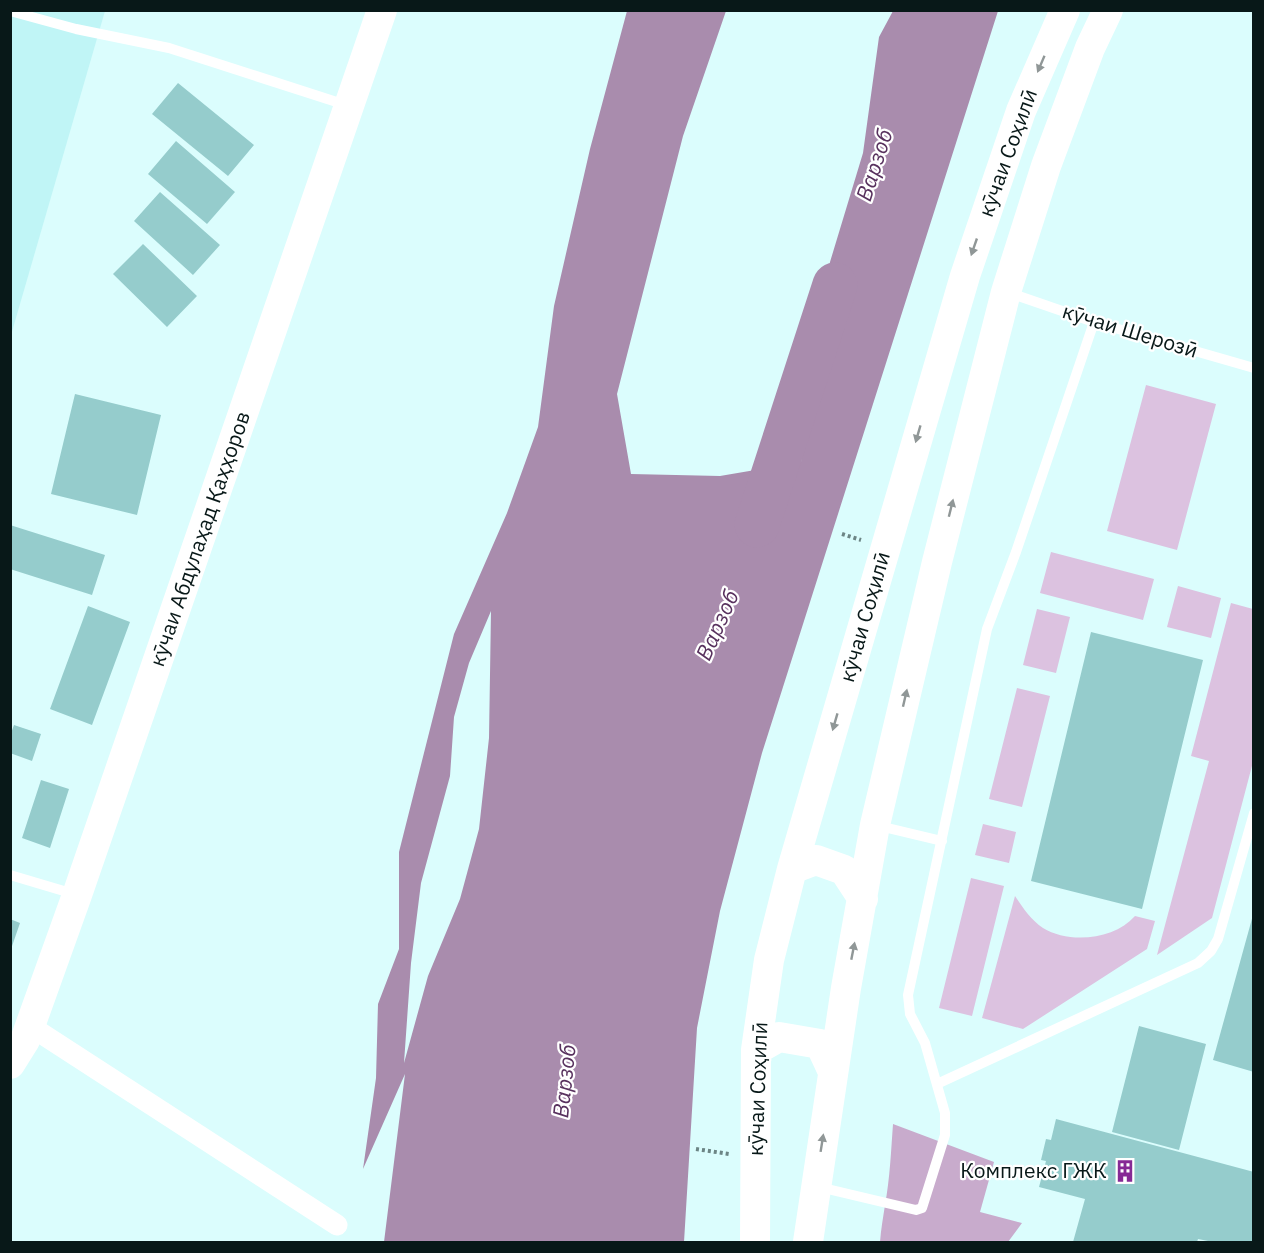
<svg xmlns="http://www.w3.org/2000/svg" width="1264" height="1253" viewBox="0 0 1264 1253" font-family="'IBM Plex Sans',sans-serif">
<style>
.built{fill:#c0f5f6}
.green{fill:#dcc2e0}
.forest{fill:#c8abcc}
.water{fill:#a98cad;fill-rule:evenodd}
.lines{fill:none;stroke-linecap:round;stroke-linejoin:round}
.river{stroke:#a98cad;stroke-width:45}
.building{fill:#95cccc}
.path{stroke:#6c8585;stroke-width:4;stroke-dasharray:3 3;stroke-linecap:butt}
.lane{stroke:#fff;stroke-width:10}
.street{stroke:#fff;stroke-width:21}
.secondary{stroke:#fff;stroke-width:30}
.oneway{fill:#909797}
.labels{text-anchor:middle;stroke-width:4.5;stroke-linejoin:round;paint-order:stroke}
.street-label{font-size:21px;fill:#081818;stroke:#fff}
.poi-label{font-size:21px;fill:#081818;stroke:#fff;text-anchor:end}
.water-label{font-size:22px;font-style:italic;fill:#58315e;stroke:#fff}
</style>
<rect width="100%" height="100%" fill="#dbfdfd"/>
<path class="built" d="M11 11H105L11 335Z"/>
<path class="green" d="M1146 385 1216 404 1177 550 1107 531Z
M1051 552 1154 579 1143 620 1040 593Z
M1178 586 1221 598 1211 638 1167 627Z
M1231 603 1253 609V762L1212 918 1157 955 1209 761 1191 756Z
M1037 609 1070 617 1056 673 1023 665Z
M1017 688 1050 696 1022 807 989 799Z
M983 824 1016 832 1009 863 975 855Z
M971 878 1004 886 972 1016 939 1008Z
M1015 896C1023 908 1031 920 1043 928 1069 944 1114 940 1135 916L1155 921 1147 949 1023 1029 982 1018Z"/>
<path class="forest" d="M893 1124 994 1162 980 1212 1022 1223 1008 1242H880C881 1229 883 1218 885 1205 890 1178 891 1151 893 1124Z"/>
<path class="water" d="M627 11H726L683 136 617 394 631 474 720 476 801 462 806 402 830 262 863 153 879 37 893 11H998L762 753 720 911 697 1028 684 1242H384L405 1074 363 1169 376 1078 378 1004 399 949V852L454 634 507 513 538 427 554 306 590 149ZM491 611 489 738 479 829 460 899 428 976 404 1063 411 963 421 883 450 776 454 717 469 663Z"/>
<g class="lines">
<path class="river" d="M757 525 835 285"/>
</g>
<path class="building" d="M178 83 254 145 228 176 152 114Z
M176 141 235 192 207 224 148 174Z
M160 192 220 245 193 275 134 221Z
M143 244 197 296 167 327 113 274Z
M75 394 161 415 137 515 51 494Z
M10 525 105 555 92 595 10 569Z
M88 606 130 622 92 725 50 709Z
M1091 632 1203 660 1142 909 1031 881Z
M14 725 41 734 32 761 10 753V736Z
M41 780 69 789 50 848 22 838Z
M1253 915 1254 916V1072L1213 1060Z
M10 919 20 923 11 949 10 948Z
M1139 1026 1206 1044 1179 1150 1112 1132Z
M1056 1119 1254 1172V1242H1213L1198 1239 1197 1242H1073L1085 1199 1039 1187 1046 1161 1041 1160 1046 1139 1051 1140Z"/>
<g class="lines">
<path class="path" d="M842 534 861 540
M696 1149 729 1154"/>
<path class="lane" d="M10 11 76 29 169 48 346 105
M1007 292 1094 322 1254 368
M875 825 942 841
M10 875 74 894
M937 1084 1198 963 1211 951 1218 939 1254 813
M819 1187 916 1210 922 1208 945 1135V1113L925 1043 910 1014 908 995 987 629 1016 552 1094 322"/>
<path class="street" d="M30 1026 337 1225"/>
<path class="secondary" d="M792 869 816 860 844 870 863 899
M756 1050 779 1037 820 1044 833 1072
M10 1064 25 1040 77 895 382 10
M755 1242 756 1050 769 960 792 869 965 276 1021 111 1065 10
M808 1242 846 988 875 825 937 562 1006 292 1046 166 1090 48 1108 10"/>
</g>
<defs><path id="oneway-solid" d="M-6-.8H1V-3.2L6.5 0L1 3.2V.8H-6Z" transform="scale(1.5)"/></defs>
<g class="oneway">
<use href="#oneway-solid" transform="translate(1041 64) rotate(113)"/>
<use href="#oneway-solid" transform="translate(974 247) rotate(109)"/>
<use href="#oneway-solid" transform="translate(918 434) rotate(106)"/>
<use href="#oneway-solid" transform="translate(951 508) rotate(-76)"/>
<use href="#oneway-solid" transform="translate(905 698) rotate(-77)"/>
<use href="#oneway-solid" transform="translate(835 722) rotate(106)"/>
<use href="#oneway-solid" transform="translate(853 951) rotate(-79)"/>
<use href="#oneway-solid" transform="translate(822 1143) rotate(-81)"/>
</g>
<defs>
<g id="building-bare" transform="scale(1.8)"><path d="M-4-6H4V6H1V3H-1V6H-4ZM-2.5-4.3h1.7v1.8h-1.7ZM.8-4.3h1.7v1.8H.8ZM-2.5-1h1.7V.8h-1.7ZM.8-1h1.7V.8H.8Z" fill="#862995" stroke="#fff" stroke-width="2.5" paint-order="stroke"/></g>
</defs>
<g fill-rule="evenodd">
<use href="#building-bare" x="1125" y="1171"/>
</g>
<g class="labels">
<g class="street-label">
<text transform="translate(1008 153) rotate(-70)" y="7">кӯчаи Соҳилӣ</text>
<text transform="translate(1130 331) rotate(17)" y="7">кӯчаи Шерозӣ</text>
<text transform="translate(200 539) rotate(-71)" y="7">кӯчаи Абдулаҳад Қаҳҳоров</text>
<text transform="translate(865 617) rotate(-74)" y="7">кӯчаи Соҳилӣ</text>
<text transform="translate(758 1089) rotate(-88)" y="7">кӯчаи Соҳилӣ</text>
</g>
<g class="poi-label">
<text x="1107" y="1178">Комплекс ГЖК</text>
</g>
<g class="water-label">
<text transform="translate(874 165) rotate(-72)" y="8">Варзоб</text>
<text transform="translate(717 625) rotate(-66)" y="8">Варзоб</text>
<text transform="translate(564 1081) rotate(-84)" y="8">Варзоб</text>
</g>
</g>
<rect width="1264" height="1253" fill="none" stroke="#081818" stroke-width="24"/>
</svg>
